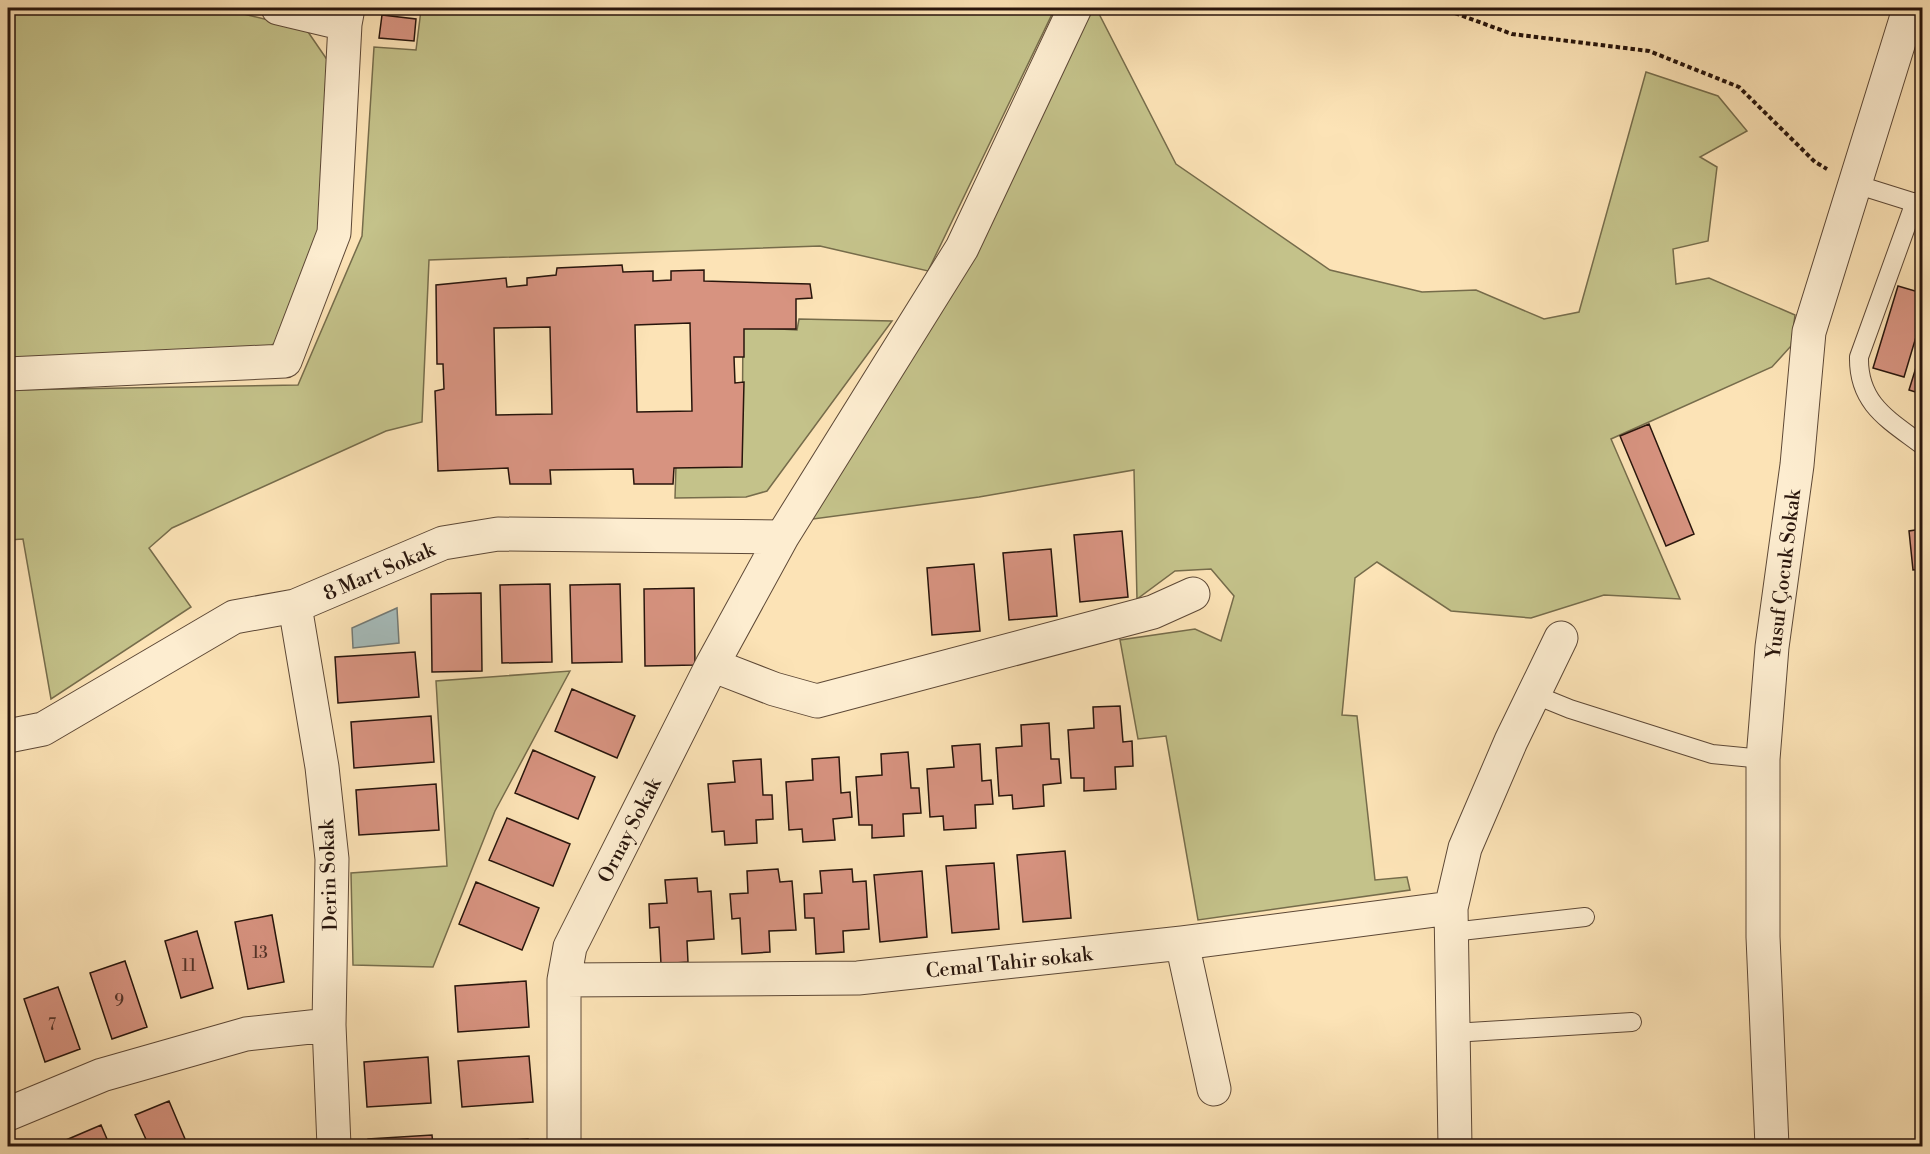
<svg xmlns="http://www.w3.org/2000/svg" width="1930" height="1154" viewBox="0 0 1930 1154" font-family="'Libre Bodoni',serif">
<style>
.green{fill:#c4c28a;stroke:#766c4b;stroke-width:1.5}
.water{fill:#a5bbba;stroke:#737974;stroke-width:1.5}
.building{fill:#d79380;stroke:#28150c;stroke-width:1.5;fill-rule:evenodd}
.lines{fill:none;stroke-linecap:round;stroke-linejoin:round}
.lane-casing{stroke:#5d4836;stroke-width:20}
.street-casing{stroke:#5d4836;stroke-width:35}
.path{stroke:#28150c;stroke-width:4;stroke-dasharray:4.5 3;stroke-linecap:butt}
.lane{stroke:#fdedd0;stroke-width:18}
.street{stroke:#fdedd0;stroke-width:33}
.labels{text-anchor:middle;stroke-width:6;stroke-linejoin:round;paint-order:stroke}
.number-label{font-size:16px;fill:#543429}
.street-label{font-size:20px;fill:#28150c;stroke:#fdedd0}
</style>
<rect width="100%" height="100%" fill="#fce3b6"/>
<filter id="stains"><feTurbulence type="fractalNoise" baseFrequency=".00333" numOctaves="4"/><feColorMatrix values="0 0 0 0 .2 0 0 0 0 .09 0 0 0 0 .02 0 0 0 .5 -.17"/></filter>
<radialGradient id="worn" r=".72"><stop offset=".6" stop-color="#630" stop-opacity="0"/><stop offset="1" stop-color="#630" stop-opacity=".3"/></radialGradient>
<path class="green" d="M8 8H218L306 29 328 61 320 232 280 339 265 350 8 364Z
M398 8H1055L928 271 820 246 429 260 422 422 386 431 172 528 149 548 191 607 51 699 23 539 8 540V390L298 385 362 236 374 47 416 50 421 10Z
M1080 8H1096L1176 164 1330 270 1422 292 1476 290 1544 319 1579 312 1646 72 1718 96 1747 131 1700 157 1717 167 1708 241 1673 249 1676 284 1709 278 1795 315 1791 346 1772 367 1611 439 1680 599 1604 595 1531 618 1451 611 1377 562 1355 578 1342 715 1357 716 1375 880 1407 877 1410 890 1198 920 1166 736 1138 739 1120 640 1195 629 1221 641 1234 596 1211 569 1175 571 1137 599 1134 470 979 497 813 519 804 510Z
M799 319 892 321 767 491 746 497 675 498 676 465 742 464 743 327 797 330Z
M570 671 495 811 433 967 353 965 351 873 447 866 436 681Z"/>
<path class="water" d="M397 608 399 643 353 648 352 628Z"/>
<path class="building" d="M382 15 416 19 414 41 379 38Z
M622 265 623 272 653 271V281L671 280V271L704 270V281L810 284 812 298 796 299V329H744V357H734L735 383 744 382 742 467 674 468 673 484H634L633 469 550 470 551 484H510L508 468 438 471 435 391 444 389 443 364H437L436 285 506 278 507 287 527 285V278L556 275 557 268ZM690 323 692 411 637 412 635 325ZM550 327 552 414 496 415 494 328Z
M1898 286 1922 293V317L1904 377 1873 368Z
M1922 348V394L1909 390Z
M1649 424 1694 534 1666 546 1620 436Z
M1922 529V569L1913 570 1909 531Z
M1122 531 1128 597 1080 602 1074 535Z
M1051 549 1057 616 1009 620 1003 553Z
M974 564 980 631 932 635 927 568Z
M550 584 552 662 502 663 500 585Z
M620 584 622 662 572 663 570 585Z
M694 588 695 665 645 666 644 589Z
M481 593 482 671 432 672 431 594Z
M415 652 419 697 338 703 335 657Z
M572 689 635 716 617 758 555 731Z
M1120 706 1123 742 1132 741 1133 766 1115 767 1116 789 1084 791V778H1071L1068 730 1094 728 1093 707Z
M431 716 434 762 354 768 351 722Z
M1049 723 1051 759H1059L1061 783 1043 785 1044 806 1013 809 1012 795 999 796 996 748 1022 746 1021 725Z
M980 744 982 781 991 780 993 804 975 805 976 828 944 830 943 816 930 817 927 769 954 767 952 746Z
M533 750 595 777 578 819 515 793Z
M908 752 911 788H919L921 813 903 814 904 836 872 838V825H859L856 777 882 775 881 754Z
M839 757 841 793 850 792 852 817 833 819 835 840 803 842 802 829 789 830 786 782 813 780 812 759Z
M761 759 763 795H772L773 819 756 820 757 843 725 845 724 831 712 832 708 784 735 782 733 761Z
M436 784 439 830 359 835 356 790Z
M507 818 570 844 553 886 489 860Z
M1065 851 1071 918 1023 922 1017 855Z
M994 863 999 929 952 933 946 866Z
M778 869 780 882 792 881 796 930 769 931 770 952 742 954 740 918 732 919 730 894 748 893 747 871Z
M852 869 853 882 866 881 869 929 843 931 844 952 816 954 814 918H805L804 894 822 893 820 871Z
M922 871 927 937 880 942 874 875Z
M697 878 698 892 711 891 714 939 687 941 688 962 661 964 659 927 650 928 649 904 667 903 665 880Z
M476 882 539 908 522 950 459 924Z
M272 915 284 982 248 989 235 922Z
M197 931 213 988 181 998 165 941Z
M125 961 147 1027 112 1039 90 973Z
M526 981 529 1027 458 1032 455 986Z
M58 987 80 1049 45 1062 24 999Z
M529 1056 533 1102 462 1107 458 1061Z
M428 1057 431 1103 367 1107 364 1062Z
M169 1101 188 1146H149L135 1115Z
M101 1125 110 1146H69L66 1140Z
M432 1135 433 1146H368V1139Z
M528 1139V1146H463V1143Z"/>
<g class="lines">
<g class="lane-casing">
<path id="lane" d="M1855 184 1922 205
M1915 202 1859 357C1858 404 1889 420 1922 445
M1533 694 1570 709 1712 754 1763 759
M1452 932 1585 917
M1453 1033 1632 1022"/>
</g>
<g class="street-casing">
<path id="street" d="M278 8 345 24
M8 374 285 361 334 233 345 24 348 8
M295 606 322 767 332 859 329 1025 334 1146
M712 665 774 689 817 701 1153 612 1193 594
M8 736 43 729 234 617 295 606 443 543 498 534 782 537
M1182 943 1214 1089
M564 980 858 978 1182 943 1451 908
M8 1114 102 1075 246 1034 329 1025
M564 1146V980L570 947 712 665 782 537 962 248 1075 8
M1455 1146 1451 908 1465 848 1511 741 1561 638
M1772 1146 1763 937V759L1772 647 1797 465 1809 332 1907 16"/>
</g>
<path class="path" d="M1441 8 1512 34 1649 51 1739 87 1815 162 1827 169"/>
<use href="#lane" class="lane"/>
<use href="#street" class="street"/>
</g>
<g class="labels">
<g class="number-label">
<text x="260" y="958">13</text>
<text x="189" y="971">11</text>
<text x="119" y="1006">9</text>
<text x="52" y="1030">7</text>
</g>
<g class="street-label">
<text transform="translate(379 571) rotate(-23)" y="7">8 Mart Sokak</text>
<text transform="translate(1783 574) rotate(-83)" y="7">Yusuf Çocuk Sokak</text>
<text transform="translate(629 830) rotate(-63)" y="7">Ornay Sokak</text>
<text transform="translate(328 875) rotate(-92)" y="7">Derin Sokak</text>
<text transform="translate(1009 962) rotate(-6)" y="7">Cemal Tahir sokak</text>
</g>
</g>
<rect width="1930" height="1154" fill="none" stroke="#fce3b6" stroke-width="30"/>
<rect x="9" y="9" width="1912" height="1136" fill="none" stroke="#28150c" stroke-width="3"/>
<rect x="15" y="15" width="1900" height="1124" fill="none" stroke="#28150c" stroke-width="1.5"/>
<rect width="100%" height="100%" filter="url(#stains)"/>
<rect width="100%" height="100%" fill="url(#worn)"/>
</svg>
